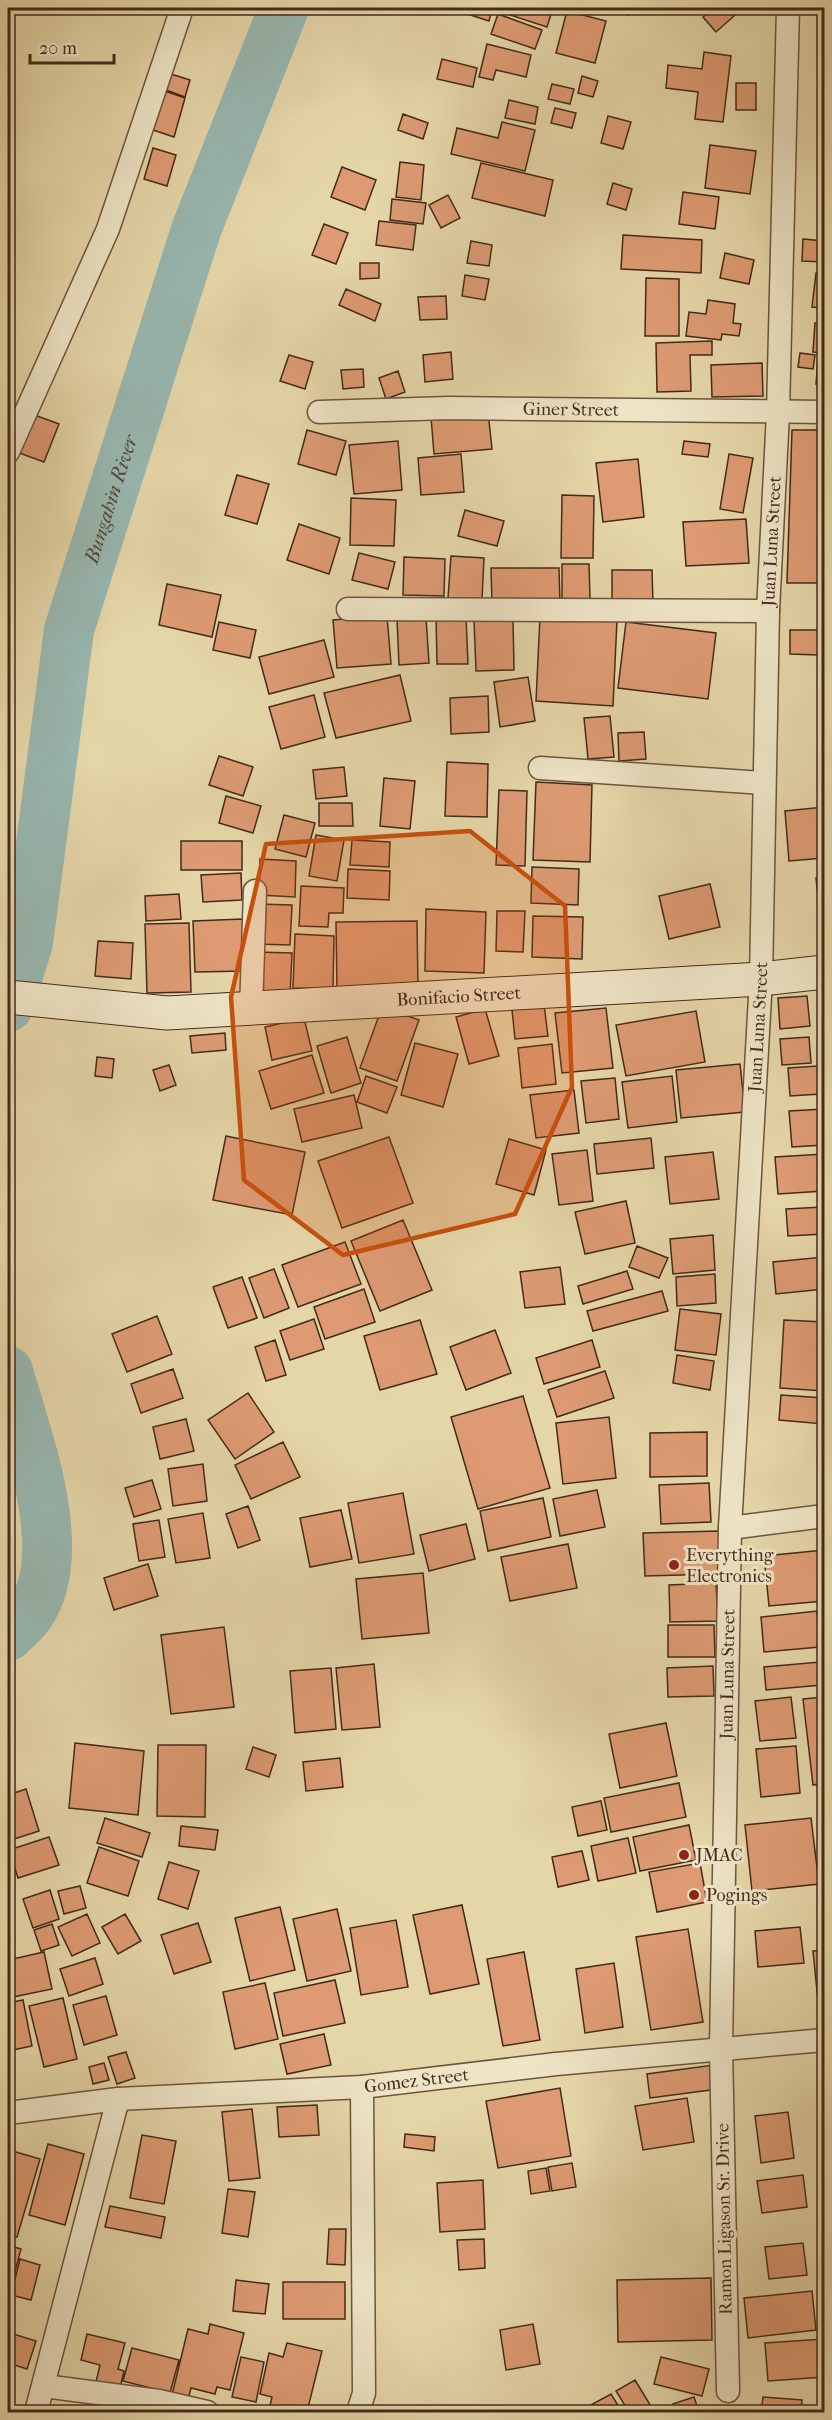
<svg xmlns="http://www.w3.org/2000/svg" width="832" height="2420" viewBox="0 0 832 2420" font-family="'IM FELL French Canon',serif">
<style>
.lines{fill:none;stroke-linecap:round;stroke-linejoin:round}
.river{stroke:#98b7b0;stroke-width:50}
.building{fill:#de9b73;stroke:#432a1a;stroke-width:1.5}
.street-casing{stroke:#6c553e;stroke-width:25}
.secondary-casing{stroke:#432a1a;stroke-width:35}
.street{stroke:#eee4c6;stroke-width:22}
.secondary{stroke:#eee4c6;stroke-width:33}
.marked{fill:#c7500f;fill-opacity:0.2;stroke:#c7500f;stroke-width:4.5;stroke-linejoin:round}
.poi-dot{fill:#8f2418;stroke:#eee4c6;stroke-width:2}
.labels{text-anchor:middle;stroke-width:6;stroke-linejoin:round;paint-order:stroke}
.street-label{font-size:18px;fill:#432a1a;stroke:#eee4c6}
.poi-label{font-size:18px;fill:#432a1a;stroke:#eee4c6;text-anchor:start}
.water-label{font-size:20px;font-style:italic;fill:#544638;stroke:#eee4c6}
</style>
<rect width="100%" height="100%" fill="#e5d6a8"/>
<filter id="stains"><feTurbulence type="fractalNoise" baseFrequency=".00333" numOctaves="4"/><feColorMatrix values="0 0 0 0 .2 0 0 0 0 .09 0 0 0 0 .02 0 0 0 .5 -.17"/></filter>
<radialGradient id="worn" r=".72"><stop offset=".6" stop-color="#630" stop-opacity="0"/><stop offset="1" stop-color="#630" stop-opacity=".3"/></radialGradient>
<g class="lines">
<g class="river">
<path id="s1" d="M8 1007 28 943 69 630 196 230 284 8"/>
<path d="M8 1371C26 1436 72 1552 30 1613 25 1622 15 1629 8 1636"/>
</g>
</g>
<path class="building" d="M462 8H553L547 27 492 9 489 21 461 12Z
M607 8H631L628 15Z
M714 8H728L735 15 716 32 703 17Z
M567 11 606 21 595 63 556 53Z
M498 14 542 30 535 49 491 34Z
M487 44 531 55 526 77 496 70 493 80 479 77Z
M704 52 731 56 723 122 695 119 698 92 666 88 668 65 702 69Z
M442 59 477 68 473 87 437 79Z
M171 74 190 80 185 97 166 90Z
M582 76 598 81 593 97 578 93Z
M736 83H756V110H736Z
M552 84 574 89 570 104 548 99Z
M165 91 185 98 174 137 153 130Z
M509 100 538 107 535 124 505 118Z
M555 108 576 113 572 128 551 123Z
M403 114 428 123 423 139 398 130Z
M608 116 631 122 623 149 601 143Z
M502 122 535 130 525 171 451 154 457 128 498 138Z
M710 145 756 151 750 194 705 188Z
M153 148 176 155 167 186 144 179Z
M400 162 424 165 421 200 396 197Z
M481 163 553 180 545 216 472 198Z
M342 167 376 180 365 210 331 197Z
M613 183 632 189 626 210 607 204Z
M683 192 719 197 715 229 679 224Z
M448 195 460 218 441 228 429 205Z
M392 199 426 203 423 224 390 220Z
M379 221 416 225 413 250 376 245Z
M324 224 348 233 336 264 312 255Z
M623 235 702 240 701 273 621 269Z
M803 239 824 241V262L802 261Z
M471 241 492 245 489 266 467 263Z
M725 253 754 260 749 284 720 278Z
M360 263H379V278L360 279Z
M816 273 824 274V308L812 307Z
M465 275 489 279 485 300 462 296Z
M646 278 679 279V336H645Z
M346 289 381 304 375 321 339 305Z
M446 296 447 319 420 320 418 297Z
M708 300 735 304 733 323 741 324 739 336 722 334 721 340 686 336 689 312 706 314Z
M815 323H824V353L813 352Z
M712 341V355H690L691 391 657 392 656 343Z
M451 352 453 379 425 382 423 355Z
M800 353 815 355 813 369 798 367Z
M289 355 313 362 305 389 280 381Z
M818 358 824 359V384H816Z
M762 363 763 396 712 397 711 365Z
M363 369 364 387 343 389 341 370Z
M398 371 405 392 386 399 379 378Z
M488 412 492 449 434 454 431 417Z
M29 413 59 424 44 462 14 451Z
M307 430 346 441 336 475 298 464Z
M792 430H824V583H787Z
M398 441 402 490 354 494 349 445Z
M684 441 710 444 708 457 682 454Z
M461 454 464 492 421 495 418 458Z
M729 454 753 458 743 513 720 509Z
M638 459 644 517 603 522 596 463Z
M237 475 269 484 257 524 225 515Z
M562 495 594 496 593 558H561Z
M351 498 396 500 394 546 350 545Z
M465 510 504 521 497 546 458 536Z
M746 519 749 563 686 566 683 522Z
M299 524 340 538 329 574 287 560Z
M359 553 395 562 388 589 352 580Z
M451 556 484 558 482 600 448 598Z
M404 557 445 559 444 596 403 595Z
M562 564H589L590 599 562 600Z
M491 568H559L560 604H492Z
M612 570H652L653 605H612Z
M167 584 221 595 212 637 159 625Z
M387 616 391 664 337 668 333 620Z
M436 616H466L468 664H437Z
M540 616 617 620 613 706 536 701Z
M426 617 429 663 399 665 397 619Z
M513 619 514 670 476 671 474 620Z
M219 622 256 630 250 658 213 650Z
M626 622 716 633 708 699 618 688Z
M790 630H818V655L790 654Z
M324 640 334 677 269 694 259 657Z
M400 675 411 721 336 738 324 693Z
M528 677 535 721 500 727 494 682Z
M314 695 325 737 281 749 269 707Z
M488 696 489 732 451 734 450 698Z
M610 716 614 757 588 759 584 718Z
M821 719H824V770H822Z
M644 732 646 759 619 761 618 733Z
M219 756 253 767 243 796 209 785Z
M447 762 488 764 487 817 445 816Z
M344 767 347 796 316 799 313 770Z
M384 778 415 781 410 829 380 826Z
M536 782 592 785 590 862 533 860Z
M499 790 527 791 525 866 496 865Z
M226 796 261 806 253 833 219 823Z
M319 803H352L353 826H319Z
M824 807V858L789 861 785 811Z
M284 815 315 823 306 857 275 849Z
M316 835 344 840 337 881 309 876Z
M352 840 390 842 389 867 350 865Z
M181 841H242V870H181Z
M260 859 296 861 295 897 259 895Z
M532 867 579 869 578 905 531 903Z
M348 869 390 871 389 900 347 898Z
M241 873 242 900 203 902 201 875Z
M824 877V947H823L816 878Z
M710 884 720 927 669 939 659 896Z
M301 886 344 888 343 913H329L328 927 299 926Z
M179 894 181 919 146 921 145 896Z
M258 904 292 905 290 945 256 944Z
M426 909 486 912 484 973 425 971Z
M497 911H525L523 952 496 951Z
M533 916 583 917 582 959 532 957Z
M243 919 245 971 195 972 193 921Z
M417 921 418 989 337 990 336 922Z
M189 923 191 992 147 993 145 924Z
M295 934 334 936 333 989 293 988Z
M98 941 133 943 131 979 95 976Z
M257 952 292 953 290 996 256 995Z
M807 996 810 1026 780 1029 778 998Z
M543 997 548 1036 515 1039 511 1000Z
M382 1007 419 1020 397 1081 360 1068Z
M606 1008 613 1068 562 1073 555 1013Z
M485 1009 499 1056 469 1064 456 1017Z
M696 1011 705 1062 626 1076 616 1025Z
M304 1018 312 1051 272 1060 265 1027Z
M225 1033 226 1050 192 1053 190 1036Z
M347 1037 361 1083 331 1093 317 1046Z
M809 1037 811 1063 782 1065 780 1039Z
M415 1043 458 1054 443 1107 401 1095Z
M552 1044 556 1084 522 1088 518 1048Z
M312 1055 324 1093 271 1109 259 1071Z
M97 1057 114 1059 112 1078 95 1076Z
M740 1064 745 1112 681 1118 676 1070Z
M169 1065 176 1085 160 1091 153 1070Z
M818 1066 820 1094 790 1096 788 1068Z
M366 1076 397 1087 387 1113 357 1102Z
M672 1076 677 1122 628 1128 622 1082Z
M615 1078 619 1119 586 1123 581 1081Z
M574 1090 579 1133 536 1138 530 1095Z
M354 1095 362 1128 302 1142 294 1109Z
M824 1109V1145L792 1147 789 1111Z
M226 1136 305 1152 292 1215 213 1200Z
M389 1137 413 1203 342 1228 318 1161Z
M651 1138 654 1168 597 1174 594 1144Z
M509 1139 546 1150 534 1195 496 1184Z
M587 1150 593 1201 559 1205 552 1154Z
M713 1152 719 1199 670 1204 665 1157Z
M824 1154V1191L778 1194 775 1157Z
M626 1201 635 1243 585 1254 575 1212Z
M823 1207 824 1234 788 1236 786 1209Z
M403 1220 432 1290 380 1311 351 1241Z
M713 1235 715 1270 673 1274 670 1239Z
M345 1242 361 1284 298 1307 282 1265Z
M637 1246 668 1258 659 1278 629 1267Z
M824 1257V1289L776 1294 773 1262Z
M560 1267 565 1304 525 1308 520 1272Z
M274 1269 289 1308 264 1318 249 1278Z
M627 1271 633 1289 583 1304 578 1286Z
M715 1274 716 1303 677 1306 676 1277Z
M242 1277 257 1318 228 1328 213 1287Z
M364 1289 375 1322 325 1339 314 1307Z
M662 1291 668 1311 593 1331 587 1311Z
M680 1309 721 1314 716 1355 675 1350Z
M157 1316 172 1354 127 1372 112 1334Z
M314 1319 324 1349 290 1360 280 1331Z
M420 1320 437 1374 380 1390 364 1336Z
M784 1320 824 1322V1391L780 1388Z
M495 1330 511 1373 466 1390 450 1347Z
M275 1340 286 1375 266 1381 255 1347Z
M592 1340 600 1367 544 1384 536 1358Z
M677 1355 714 1361 710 1390 673 1383Z
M173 1369 183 1398 141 1413 131 1384Z
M605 1371 614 1398 557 1417 548 1390Z
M248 1393 274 1432 235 1459 208 1420Z
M781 1395 824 1398V1424L779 1420Z
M523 1396 550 1488 478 1509 451 1417Z
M609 1417 616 1478 563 1484 556 1423Z
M186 1419 194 1451 160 1459 153 1427Z
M707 1432V1476L650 1477V1433Z
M283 1442 300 1477 251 1499 235 1465Z
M203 1464 207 1501 173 1506 168 1469Z
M152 1480 161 1509 134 1517 125 1488Z
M709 1483 711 1522 661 1524 659 1485Z
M597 1490 605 1527 560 1536 553 1499Z
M403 1493 414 1554 359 1563 348 1503Z
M543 1498 551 1537 488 1551 480 1511Z
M248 1506 260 1540 238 1548 226 1514Z
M341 1510 352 1559 310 1567 300 1518Z
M203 1513 210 1558 176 1563 168 1519Z
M159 1520 165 1557 139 1561 133 1524Z
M466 1524 475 1559 429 1571 420 1535Z
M719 1531 720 1574 645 1576 643 1533Z
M568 1544 577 1588 510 1601 501 1557Z
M824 1550V1601L769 1606 764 1556Z
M148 1564 158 1596 114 1610 104 1578Z
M423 1573 429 1633 362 1639 356 1579Z
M716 1583 718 1621 670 1622 669 1585Z
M817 1611 820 1647 764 1652 761 1617Z
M668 1625H714L715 1657H668Z
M224 1627 234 1707 171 1714 161 1635Z
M820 1662 822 1685 766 1690 764 1667Z
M374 1664 380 1727 342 1730 336 1668Z
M713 1666 714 1696 668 1697 667 1668Z
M331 1668 336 1729 295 1733 290 1671Z
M791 1697 796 1738 760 1741 755 1701Z
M824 1697V1783L813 1785 803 1699Z
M666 1723 677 1776 620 1788 609 1734Z
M75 1743 144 1751 138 1815 69 1808Z
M158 1745H206L205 1817 157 1816Z
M796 1746 800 1793 761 1797 756 1749Z
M253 1747 276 1755 269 1777 246 1769Z
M340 1758 343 1787 306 1791 303 1762Z
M679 1783 686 1817 611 1832 604 1798Z
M26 1789 39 1831 8 1841V1795Z
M601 1801 607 1830 578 1836 572 1807Z
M105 1818 150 1833 142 1857 97 1843Z
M811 1818 819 1884 752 1891 745 1825Z
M689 1825 696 1860 640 1871 633 1837Z
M181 1826 218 1830 215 1850 179 1846Z
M49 1837 59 1865 18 1878 9 1850Z
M628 1838 636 1873 598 1881 591 1846Z
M99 1847 139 1861 128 1896 87 1883Z
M582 1851 589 1880 558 1887 552 1857Z
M169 1862 199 1871 188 1909 158 1899Z
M700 1863 707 1902 657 1912 649 1872Z
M80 1886 86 1908 64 1914 58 1891Z
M50 1890 59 1919 33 1928 23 1899Z
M462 1905 479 1984 430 1994 413 1915Z
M280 1907 295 1970 250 1981 235 1918Z
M337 1909 351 1971 307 1981 293 1919Z
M87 1914 100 1943 72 1956 58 1927Z
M125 1914 141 1941 118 1954 102 1927Z
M396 1920 408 1987 361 1995 350 1928Z
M198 1923 211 1962 174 1974 161 1935Z
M52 1924 59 1945 41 1951 34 1930Z
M8 1925 14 1943 8 1945Z
M800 1927 804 1963 758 1967 755 1931Z
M688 1929 703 2022 651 2030 636 1937Z
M824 1950V2010L819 2011 813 1951Z
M44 1952 52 1989 8 1998V1960Z
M524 1952 540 2040 503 2046 487 1959Z
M95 1958 103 1984 69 1996 60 1969Z
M614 1963 623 2027 585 2033 576 1969Z
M335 1980 345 2023 283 2036 274 1993Z
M265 1983 278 2039 235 2049 223 1992Z
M106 1996 117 2035 84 2045 73 2005Z
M63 1998 77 2059 44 2067 29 2006Z
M23 2000 32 2046 8 2051V2003Z
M324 2034 331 2065 287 2074 280 2044Z
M126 2052 135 2078 117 2084 108 2057Z
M104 2063 109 2080 93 2084 89 2067Z
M714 2065 718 2089 650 2098 647 2074Z
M560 2088 571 2156 498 2168 486 2101Z
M687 2098 694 2142 643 2150 635 2106Z
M317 2105 319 2135 279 2137 277 2107Z
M252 2109 260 2178 229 2181 222 2112Z
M788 2112 794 2158 761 2163 755 2116Z
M405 2134 435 2137 434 2151 404 2147Z
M142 2135 176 2141 164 2204 130 2198Z
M48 2144 84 2154 65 2225 29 2215Z
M9 2150 40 2159 17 2237 8 2234Z
M572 2163 576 2187 552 2191 548 2167Z
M546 2168 550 2191 531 2194 528 2171Z
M803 2175 807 2207 762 2213 757 2181Z
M483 2180 485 2229 440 2232 437 2183Z
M228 2189 255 2192 248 2237 222 2233Z
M110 2206 165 2217 161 2238 105 2227Z
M329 2229H346L345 2265 327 2264Z
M484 2239 485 2268 459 2270 457 2240Z
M803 2243 807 2275 769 2279 765 2247Z
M8 2245 21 2249 14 2275 8 2273Z
M20 2259 40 2265 31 2300 11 2295Z
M711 2278 712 2340 618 2342 617 2280Z
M236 2280 269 2284 265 2314 233 2311Z
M283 2282H345V2319H283Z
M812 2291 816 2330 748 2338 744 2298Z
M210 2324 244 2333 230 2390 217 2387 215 2394 191 2388 188 2400 172 2395 188 2329 208 2334Z
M533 2324 540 2364 506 2370 500 2330Z
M10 2333 36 2341 27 2369 8 2363Z
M87 2334 125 2343 118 2369 124 2371 120 2388 96 2382 100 2365 81 2360Z
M824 2339V2377L768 2381 765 2343Z
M287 2343 322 2351 307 2412 269 2410 272 2397 260 2394 269 2353 283 2357Z
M132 2348 179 2360 170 2393 123 2381Z
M241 2357 264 2362 256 2402 232 2397Z
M661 2357 709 2369 702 2396 654 2384Z
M635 2380 652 2408 644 2412H629L616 2391Z
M611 2394 622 2412H593L589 2406Z
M694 2397 699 2412H676L673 2404Z
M763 2397 802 2400 801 2412H761Z
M670 2406 672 2412H651V2411Z"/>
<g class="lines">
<g class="street-casing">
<g id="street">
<path id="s2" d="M319 412 449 408 824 412"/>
<path d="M8 452 108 229 182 8"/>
<path d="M348 609 768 611"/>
<path d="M540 768 764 783"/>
<path d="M251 1010 255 891"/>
<path d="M730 1528 824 1516"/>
<path id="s3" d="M8 2113 118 2099 362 2087 556 2064 824 2040"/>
<path d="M44 2386 159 2401 207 2412"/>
<path id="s4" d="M728 2391 721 2047 730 1528 761 979 768 611 778 413 788 8"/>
<path d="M36 2412 118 2099"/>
<path d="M358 2412 364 2393 362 2087"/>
</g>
</g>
<g class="secondary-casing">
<g id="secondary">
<path id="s5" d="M8 997 167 1013 761 979 824 972"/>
</g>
</g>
<use href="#street" class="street"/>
<use href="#secondary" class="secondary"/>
</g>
<path class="marked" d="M470 831 565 906 572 1087 515 1214 343 1255 244 1180 231 997 266 844Z"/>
<g class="poi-dot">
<circle cx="674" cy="1565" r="6"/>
<circle cx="684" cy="1855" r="6"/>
<circle cx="694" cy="1895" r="6"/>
</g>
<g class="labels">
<g class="street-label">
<text dy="6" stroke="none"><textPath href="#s2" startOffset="252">Giner Street</textPath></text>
<text dy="6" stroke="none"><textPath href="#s4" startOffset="1851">Juan Luna Street</textPath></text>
<text dy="6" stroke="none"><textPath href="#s5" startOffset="452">Bonifacio Street</textPath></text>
<text dy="6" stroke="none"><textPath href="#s4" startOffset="1365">Juan Luna Street</textPath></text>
<text dy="6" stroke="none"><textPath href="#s4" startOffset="717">Juan Luna Street</textPath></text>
<text dy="6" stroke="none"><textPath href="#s3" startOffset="410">Gomez Street</textPath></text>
<text transform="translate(724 2219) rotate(-91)" y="6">Ramon Ligason Sr. Drive</text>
</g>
<g class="poi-label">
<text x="686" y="1561">Everything<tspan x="686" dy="21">Electronics</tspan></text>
<text x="696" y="1861">JMAC</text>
<text x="706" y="1901">Pogings</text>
</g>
<g class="water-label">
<text dy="7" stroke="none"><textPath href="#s1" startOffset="520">Bungahin River</textPath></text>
</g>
</g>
<rect width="832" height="2420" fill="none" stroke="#e5d6a8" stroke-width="30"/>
<rect x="9" y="9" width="814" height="2402" fill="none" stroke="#432a1a" stroke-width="3"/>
<rect x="15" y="15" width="802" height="2390" fill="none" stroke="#432a1a" stroke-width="1.5"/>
<path d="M30 54v9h84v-9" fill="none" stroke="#432a1a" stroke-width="3"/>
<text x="39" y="54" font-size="18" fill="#432a1a" stroke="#eee4c6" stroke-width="4.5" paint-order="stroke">20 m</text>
<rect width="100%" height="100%" filter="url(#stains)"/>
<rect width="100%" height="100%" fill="url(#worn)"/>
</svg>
